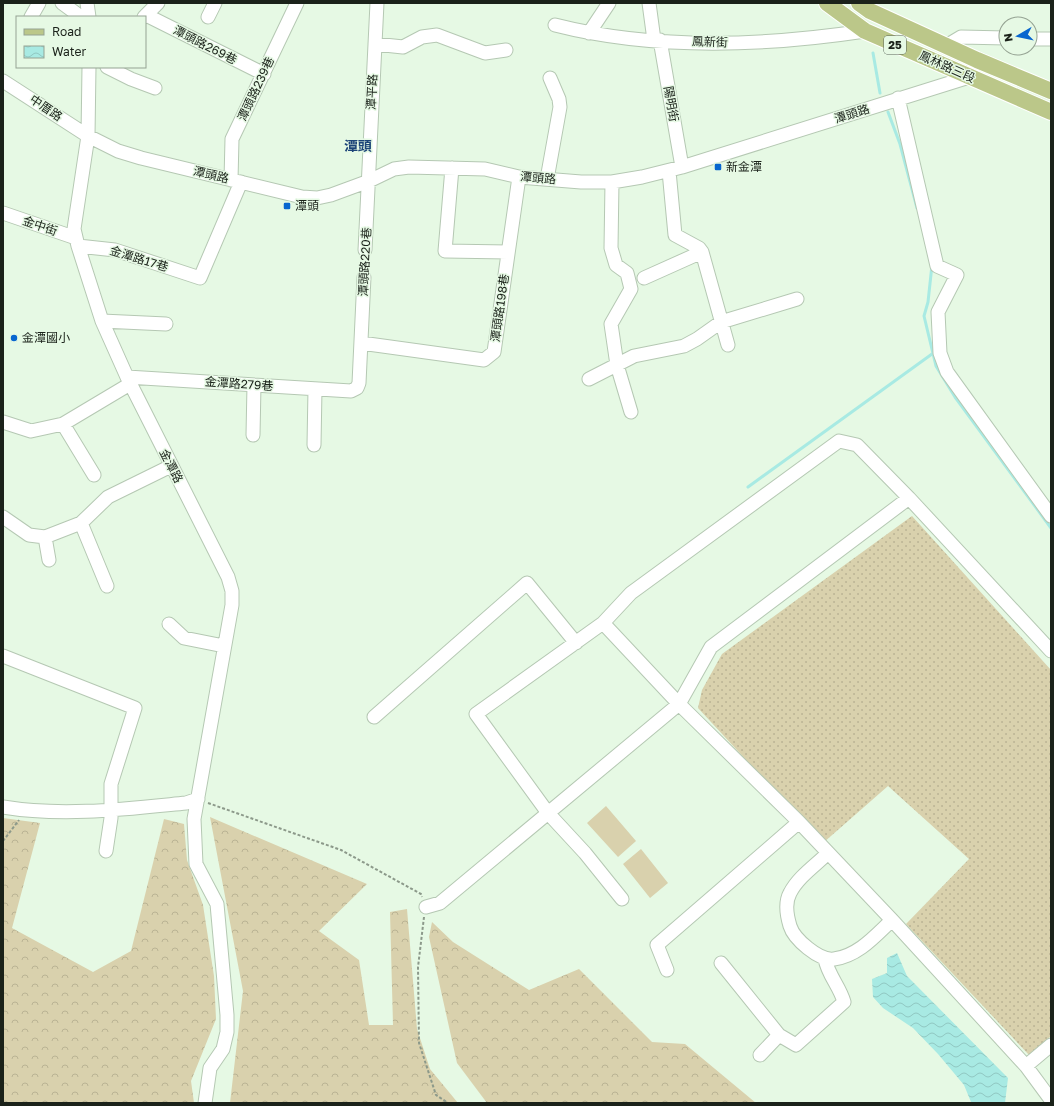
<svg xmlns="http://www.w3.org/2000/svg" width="1054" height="1106" viewBox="0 0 1054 1106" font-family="'Golos Text','Noto Sans TC',sans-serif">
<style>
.grass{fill:url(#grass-dots)}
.forest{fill:url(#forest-crowns)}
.pitch{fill:#d9d1ad}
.water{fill:url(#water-waves)}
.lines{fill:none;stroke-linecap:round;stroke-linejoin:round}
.stream{stroke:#a8eae3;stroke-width:3}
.minor-casing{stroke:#b5c8b3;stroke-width:15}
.major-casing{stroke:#fff;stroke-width:18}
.path{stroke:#8c998a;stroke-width:2;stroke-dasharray:3 2;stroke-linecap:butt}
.minor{stroke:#fff;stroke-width:13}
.major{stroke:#bbc789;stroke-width:16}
.poi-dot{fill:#0866cf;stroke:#e6f9e4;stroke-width:1.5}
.labels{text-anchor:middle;stroke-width:3;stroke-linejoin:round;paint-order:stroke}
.shield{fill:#e6f9e4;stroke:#586257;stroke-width:1}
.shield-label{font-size:11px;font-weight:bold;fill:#1b221a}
.street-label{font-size:12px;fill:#1b221a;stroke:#e6f9e4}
.poi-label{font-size:12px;fill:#1b221a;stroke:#e6f9e4;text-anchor:start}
.quarter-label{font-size:14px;font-weight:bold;fill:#1c4478;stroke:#e6f9e4}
</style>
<defs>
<pattern id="grass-dots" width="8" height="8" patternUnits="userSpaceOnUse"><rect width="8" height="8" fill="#d9d1ad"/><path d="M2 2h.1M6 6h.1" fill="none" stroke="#bab394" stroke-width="1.8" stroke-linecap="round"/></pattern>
<pattern id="forest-crowns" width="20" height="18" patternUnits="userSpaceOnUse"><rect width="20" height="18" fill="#d9d1ad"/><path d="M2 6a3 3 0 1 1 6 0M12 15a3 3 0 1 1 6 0" fill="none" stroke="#bab394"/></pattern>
<pattern id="water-waves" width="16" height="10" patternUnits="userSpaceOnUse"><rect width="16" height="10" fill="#a8eae3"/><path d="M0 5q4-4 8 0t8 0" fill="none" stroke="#90c8c2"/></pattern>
</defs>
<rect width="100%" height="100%" fill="#e6f9e4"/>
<path class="grass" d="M912 516 1051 670V1036L1029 1055 906 924 969 859 888 786 823 843 698 708 702 690 722 654Z"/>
<path class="forest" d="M210 817 367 884 319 931 359 960 369 1025H393L390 912 407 909 417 1029 430 1069 458 1103H230L243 991Z
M3 818 40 823 12 928 93 972 131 951 164 819 184 824 187 860 203 905 214 976 216 1019 191 1081 194 1103H3Z
M432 922 453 942 529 990 579 969 652 1042 685 1044 756 1103H487L457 1063 429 937Z"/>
<path class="pitch" d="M606 806 636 841 618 857 587 823Z
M641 849 668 883 650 898 623 864Z"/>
<path class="water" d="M897 953 907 976 1008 1078 1005 1103 971 1102 964 1085 938 1054 913 1028 883 1008 873 997 872 979 887 973V958Z"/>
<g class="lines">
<path class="stream" d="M873 53 880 93
M888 112 900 144 917 208
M932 265 928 302 924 316 936 366 955 397 1051 528
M748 487 932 354"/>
<g class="minor-casing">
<path id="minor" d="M62 3 81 17
M87 3 89 17
M649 3 654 40
M146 15 264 74
M31 17 39 3
M144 17 158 3
M208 17 215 3
M555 25C653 50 765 46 865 31
M589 33 609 3
M1030 39H1051
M660 40 682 167
M375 44 403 47 422 37 437 35 485 53 506 50
M946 46 961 37 1006 38
M89 67 88 136 74 229 78 246 102 321 127 377 228 577 232 591V605L194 819 196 864 217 904 227 1015V1032L223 1049 210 1068 205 1103
M107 67 131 79 155 88
M3 81 88 136 118 151 141 158 302 197 317 198 331 195 369 181 394 169 409 167 485 169 519 177 581 182H612L642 177 682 167 969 77 977 60
M898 98 937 266 957 275 938 312 940 353 947 372 1051 516
M452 168 445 251 508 252
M669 171 675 235 699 248 702 252 728 345
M547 179 560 107 559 99 550 78
M231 180 232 139 297 3
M612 182 611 248 616 265 627 273 631 289 611 324 617 365 631 412
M3 213 76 238
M78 246 115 250 200 278 241 182
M365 250 377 3
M644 278 702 252
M102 321 166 324
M361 343 484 360 494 352 519 177
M127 377 351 391 357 388 359 383 364 277
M589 379 634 356 684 346 697 339 721 322 797 299
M3 422 31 431 63 424 130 384
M63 424 94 475
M253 435 254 385
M314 445 315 389
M3 517 29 535 45 537 81 523 108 497 171 466
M81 523 107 586
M45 537 49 560
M603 623 631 593 839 441 857 445 909 498
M169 624 184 638 224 646
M3 656 135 708 111 784V818L106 851
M374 717 527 583 576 643
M3 807C63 817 126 809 186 803L198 799
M828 853C816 865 798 877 790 893 785 902 787 916 790 926 794 939 819 961 834 959 858 956 875 936 892 920
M622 899 585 853 548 813 476 714 603 623 679 704 799 822 892 920 1026 1066 1051 1100
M426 907 440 903 679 704 711 647 909 498 1051 651
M721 963 779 1035 796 1045 844 1002C840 987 828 975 825 959
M667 970 657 945 799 822
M760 1055 779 1035
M1026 1066 1051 1045"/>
</g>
<g class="major-casing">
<path id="major" d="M827 3 865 31 1051 112
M859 3 870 11 977 60 1051 91"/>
</g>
<path class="path" d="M208 803 341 850 421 894 422 897
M3 841 19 820
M424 917 418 967 419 1043 436 1095 448 1103"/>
<use href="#minor" class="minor"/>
<use href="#major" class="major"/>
</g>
<g class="poi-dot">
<rect x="714" y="163" width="8" height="8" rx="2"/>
<rect x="283" y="202" width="8" height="8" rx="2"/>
<circle cx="14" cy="338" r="4"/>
</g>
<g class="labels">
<rect class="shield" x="884" y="36" width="22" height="18" rx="3"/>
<g class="shield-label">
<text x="895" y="49">25</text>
</g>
<g class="street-label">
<text transform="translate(710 42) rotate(2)" y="4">鳳新街</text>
<text transform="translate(205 45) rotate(27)" y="4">潭頭路269巷</text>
<text transform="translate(947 67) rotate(24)" y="4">鳳林路三段</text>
<text transform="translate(256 89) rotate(-65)" y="4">潭頭路239巷</text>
<text transform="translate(372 92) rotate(-87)" y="4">潭平路</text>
<text transform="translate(671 104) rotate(80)" y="4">陽明街</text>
<text transform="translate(46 108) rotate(34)" y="4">中厝路</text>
<text transform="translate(852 114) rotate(-18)" y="4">潭頭路</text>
<text transform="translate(211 175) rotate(13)" y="4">潭頭路</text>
<text transform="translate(538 178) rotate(5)" y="4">潭頭路</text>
<text transform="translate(40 226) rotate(19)" y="4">金中街</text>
<text transform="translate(139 259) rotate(17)" y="4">金潭路17巷</text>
<text transform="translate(365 262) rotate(-87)" y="4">潭頭路220巷</text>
<text transform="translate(500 308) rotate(-82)" y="4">潭頭路198巷</text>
<text transform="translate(239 384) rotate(4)" y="4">金潭路279巷</text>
<text transform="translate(171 466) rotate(63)" y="4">金潭路</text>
</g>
<g class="poi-label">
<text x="726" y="171">新金潭</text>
<text x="295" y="210">潭頭</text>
<text x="22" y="342">金潭國小</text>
</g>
<g class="quarter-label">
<text x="358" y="151">潭頭</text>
</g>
</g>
<rect width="1054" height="1106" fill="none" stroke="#1b221a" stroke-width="8"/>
<rect x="16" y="16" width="130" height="52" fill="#e6f9e4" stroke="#95a393"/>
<rect x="24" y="29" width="20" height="6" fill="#bbc789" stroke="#95a393"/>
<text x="52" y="36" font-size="12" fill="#1b221a">Road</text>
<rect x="24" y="46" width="20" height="12" fill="url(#water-waves)" stroke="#95a393"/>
<text x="52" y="56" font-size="12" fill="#1b221a">Water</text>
<g transform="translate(1018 36) rotate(261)"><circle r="19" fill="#e6f9e4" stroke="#95a393"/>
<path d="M0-3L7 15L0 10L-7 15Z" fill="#0866cf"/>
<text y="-6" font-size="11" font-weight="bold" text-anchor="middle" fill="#1b221a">N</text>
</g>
</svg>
